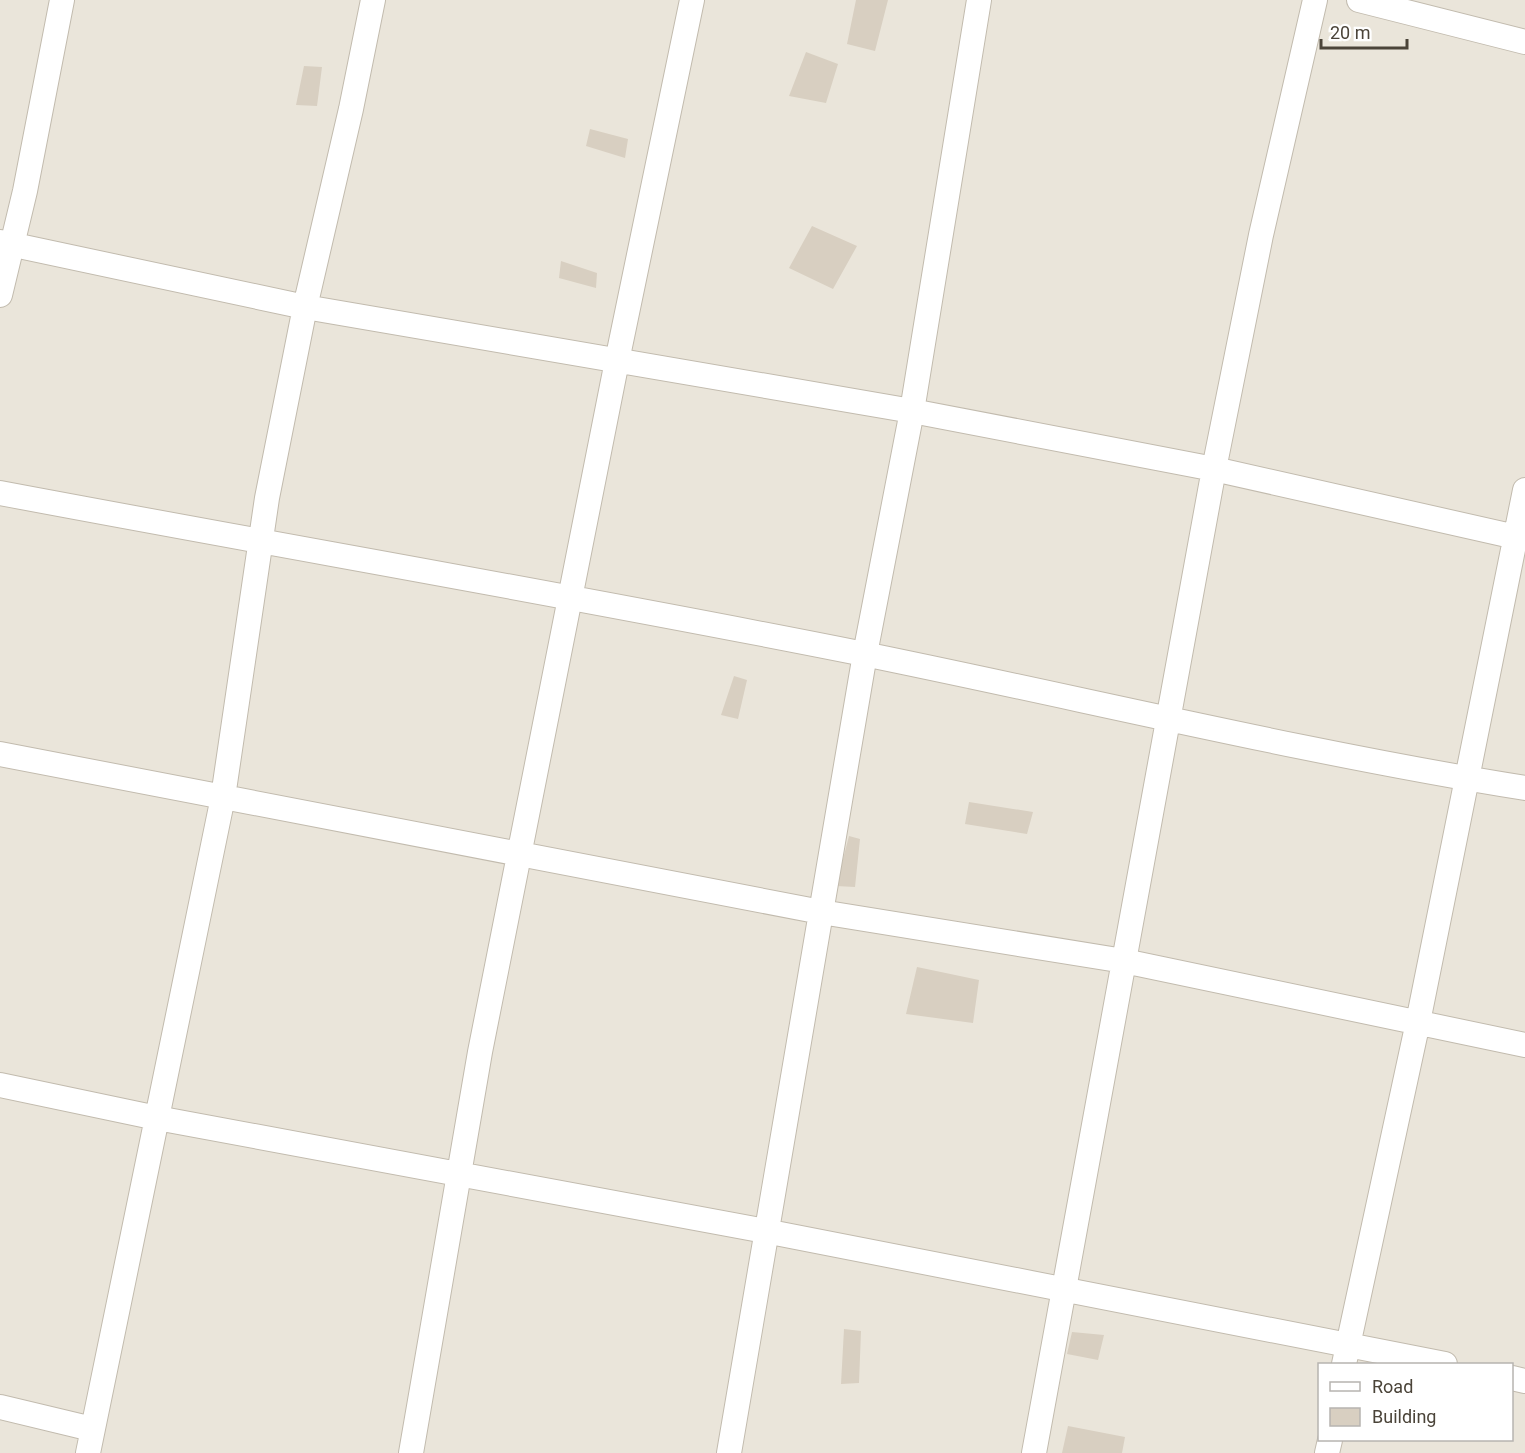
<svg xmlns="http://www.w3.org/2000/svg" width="1525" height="1453" viewBox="0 0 1525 1453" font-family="Roboto,sans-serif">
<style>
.residential{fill:#eae5da;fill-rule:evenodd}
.building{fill:#d8cfc1}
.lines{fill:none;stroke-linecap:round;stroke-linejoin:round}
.minor-casing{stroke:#c2bbae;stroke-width:26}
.minor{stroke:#fff;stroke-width:24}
</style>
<rect width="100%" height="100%" fill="#f6f3ec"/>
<path class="residential" d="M0 0H1525V1453H0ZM1320 1364H1512V1440H1320Z"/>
<path class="building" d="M856 0H888L875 51 847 44Z
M806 52 838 64 826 103 789 96Z
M304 66 322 67 317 106 296 105Z
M590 129 628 139 625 158 586 146Z
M812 226 857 246 833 289 789 268Z
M561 261 597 273 596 288 559 278Z
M734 676 747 680 738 719 721 715Z
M969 802 1033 812 1027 834 965 824Z
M849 836 860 839 855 887 836 886Z
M917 967 979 980 973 1023 906 1014Z
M844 1329 861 1331 859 1383 841 1384Z
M1072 1332 1104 1335 1098 1360 1067 1354Z
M1068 1426 1125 1437 1122 1453H1062Z"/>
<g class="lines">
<g class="minor-casing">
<path id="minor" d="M1359 0 1525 42
M0 242 305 307 912 411 1214 469 1525 539
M0 295 25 191 62 0
M0 493C286 547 574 596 859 653 1081 698 1301 752 1525 788
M0 754 821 912 1124 961 1525 1045
M0 1085 157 1118 765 1231 1445 1364
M1344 1364 1418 1022 1525 490
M1512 1378 1525 1381
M0 1407 92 1429
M88 1453 223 797 267 498 305 307 351 109 373 0
M411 1453 480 1052 617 361 692 0
M729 1453 865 654 912 411 979 0
M1034 1453 1214 469 1261 235 1315 0
M1327 1453 1330 1440"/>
</g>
<use href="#minor" class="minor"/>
</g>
<rect x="1318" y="1363" width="195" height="78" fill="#ffffff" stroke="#b7b4b0" stroke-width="1.5"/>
<rect x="1330" y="1382" width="30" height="9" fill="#ffffff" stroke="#b7b4b0" stroke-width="1.5"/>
<text x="1372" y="1393" font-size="18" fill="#4b4439">Road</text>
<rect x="1330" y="1408" width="30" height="18" fill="#d8cfc1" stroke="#b7b4b0" stroke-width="1.5"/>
<text x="1372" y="1423" font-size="18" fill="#4b4439">Building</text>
<path d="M1321 39v9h86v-9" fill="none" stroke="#4b4439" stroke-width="3"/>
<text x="1330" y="39" font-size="18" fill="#4b4439" stroke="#ffffff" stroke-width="4.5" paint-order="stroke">20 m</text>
</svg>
